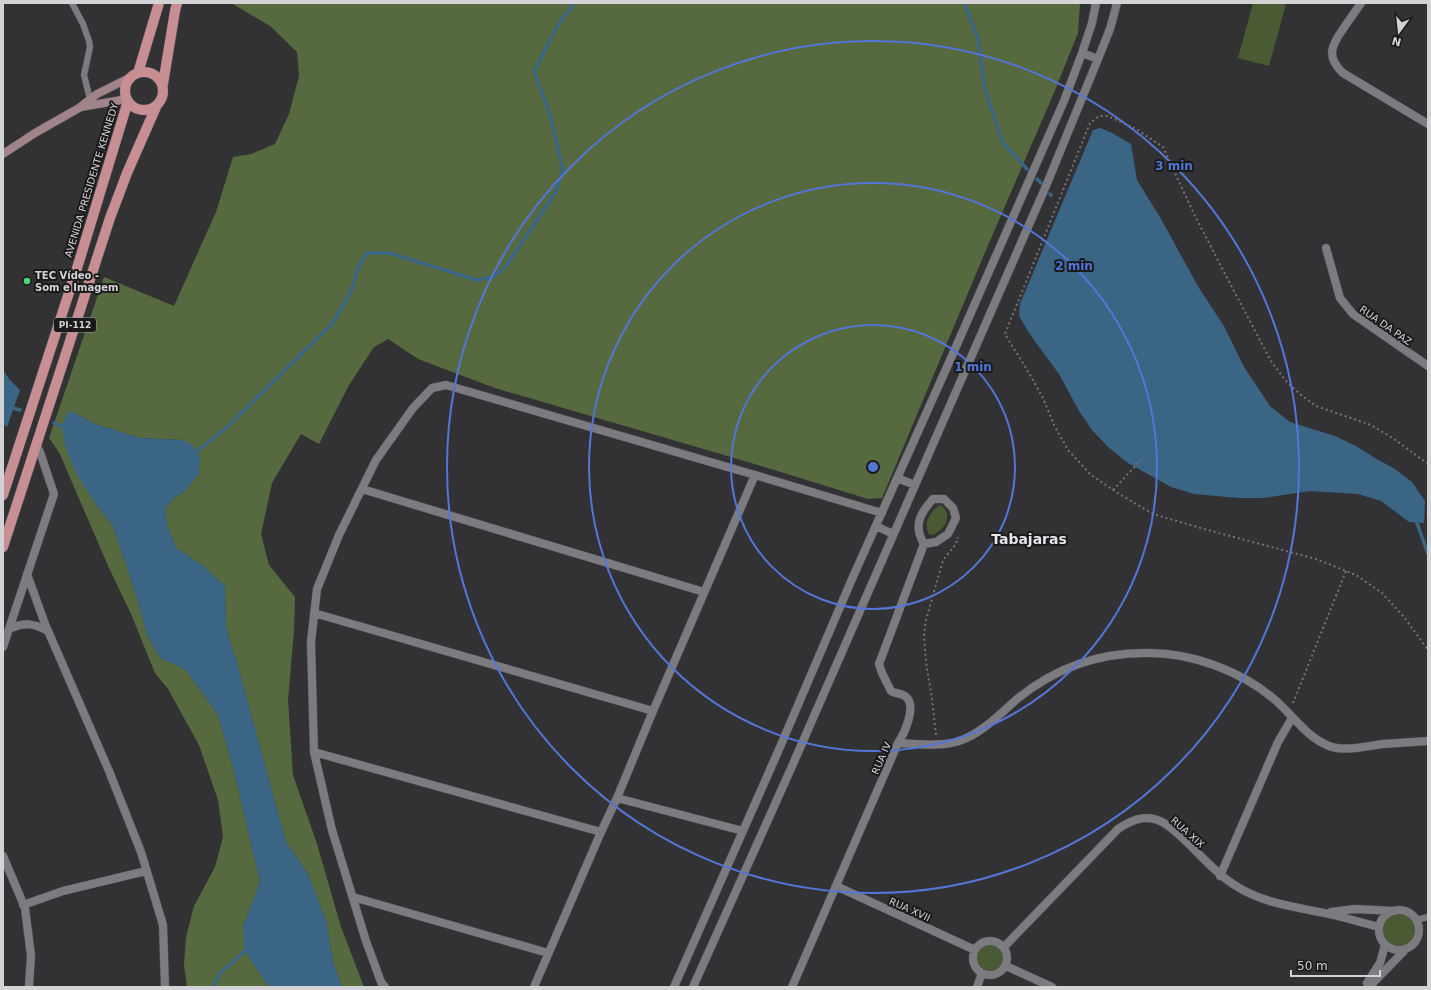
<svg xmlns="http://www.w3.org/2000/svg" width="1431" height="990" viewBox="0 0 1431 990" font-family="'DejaVu Sans',sans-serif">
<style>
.green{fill:#4a5b33}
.forest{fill:#576a3f}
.water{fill:#3b6584}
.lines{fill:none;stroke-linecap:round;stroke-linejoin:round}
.stream{stroke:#3b6584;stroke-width:3.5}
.service-casing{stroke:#4e4e51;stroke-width:7}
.minor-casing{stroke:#4e4e51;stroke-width:9}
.secondary-casing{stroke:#4e4e51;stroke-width:9}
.primary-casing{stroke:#4e4e51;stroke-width:11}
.path{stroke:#757578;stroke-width:2;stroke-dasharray:2 3;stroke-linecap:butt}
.service{stroke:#7b7b80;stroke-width:6}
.minor{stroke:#7b7b80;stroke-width:8}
.secondary{stroke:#a18489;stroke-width:8}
.primary{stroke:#c78e93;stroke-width:10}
.ring{fill:none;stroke:#5476d7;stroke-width:2}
.poi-dot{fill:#49d778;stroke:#1a1a1b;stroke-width:1.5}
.labels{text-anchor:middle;stroke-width:4;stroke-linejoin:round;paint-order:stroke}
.shield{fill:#1a1a1b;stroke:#9c9c9e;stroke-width:1}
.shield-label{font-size:9px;font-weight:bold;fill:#d3d3d6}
.street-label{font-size:10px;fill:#d3d3d6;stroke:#1a1a1b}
.poi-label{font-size:10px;font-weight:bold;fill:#d3d3d6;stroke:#1a1a1b;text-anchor:start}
.district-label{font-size:14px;font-weight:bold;fill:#e4e4e9;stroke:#1a1a1b}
.centre{fill:#5476d7;stroke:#1a1a1b;stroke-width:2}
.ring-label{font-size:12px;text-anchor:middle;font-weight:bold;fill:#5476d7;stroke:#1a1a1b;stroke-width:4;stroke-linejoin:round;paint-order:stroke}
</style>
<rect width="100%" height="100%" fill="#323235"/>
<path class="green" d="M1253 3H1281L1286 4 1269 66 1238 58Z
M939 505C943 506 944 507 946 511 950 522 942 530 933 535L929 534C923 522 930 513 939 505Z
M1383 930a16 16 0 1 1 32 0a16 16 0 1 1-32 0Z
M975 958a15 15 0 1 1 30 0a15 15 0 1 1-30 0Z"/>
<path class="forest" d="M231 3H1080L1078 33 1053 95 986 250 882 498 868 499 748 462 495 388 418 359 388 339 374 347 349 385 319 444 301 434 272 483 261 534 269 565 295 597 294 631 288 700 293 775 317 844 341 927 364 987H342L334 966 326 921 308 874 286 842 237 663 231 645 226 626 225 586 202 565 176 548 167 525 165 509 174 498 185 491 183 440 140 438 95 424 77 414 93 500 113 526 134 588 147 634 160 658 186 670 218 715 234 771 260 882 243 927 266 983 271 987H187L184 965 186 937 194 906 215 867 223 837 218 800 199 745 168 689 155 673 131 614 109 568 68 473 60 454 49 438 104 277 174 306 216 212 233 157 251 154 275 144 289 114 299 76 297 52 270 26Z"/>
<path class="water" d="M1100 128 1112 133 1131 144 1137 180 1161 219 1199 288 1224 326 1244 367 1270 406 1290 422 1335 436 1356 446 1375 458 1395 469 1412 482 1425 501 1424 523 1409 522 1381 501 1358 494 1310 491 1263 498H1239L1194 494 1171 487 1128 463 1108 447 1092 430 1079 411 1059 374 1031 336 1019 316 1020 304 1093 130Z
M3 370 10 380 20 390 7 427 3 424Z
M68 411 77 414 95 424 140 438 183 440 193 446 200 458 199 474 185 491 174 498 165 509 167 525 176 548 202 565 225 586 226 626 231 645 237 663 286 842 308 874 326 921 334 966 342 987H271L266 983 245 951 243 927 260 882 234 771 218 715 186 670 160 658 147 634 134 588 113 526 93 500 76 473 65 446 62 426Z"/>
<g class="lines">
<path class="stream" d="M964 3 978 38 985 89 1003 143 1027 169
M1037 179 1041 183
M1050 194 1051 195
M13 408 20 410
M54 423 62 426
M196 452 225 429 332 324 348 297 353 286 357 270 367 253H389L477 280 493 277 506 266 555 193 563 170 550 115 534 71 558 25 574 3
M1417 523 1428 554
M213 987 220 973 245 951"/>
<g class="service-casing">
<path id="service" d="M72 3 83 24 89 41 90 47 84 75 90 99
M1416 920 1428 917"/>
</g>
<g class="minor-casing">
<path id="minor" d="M1361 3C1355 12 1349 20 1343 29 1331 46 1326 57 1343 73L1428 124
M1082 53 1098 59
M1326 248 1340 298 1353 314 1428 366
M897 478 915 485
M362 489 704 592
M933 499H944L953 508 956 518 948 534 936 542 924 544C913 526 920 513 933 499Z
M876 526 893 534
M27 574 45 624 109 771 141 852 163 925 165 987
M314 613 653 711
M9 629C25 622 33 623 48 631
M3 647 54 494 40 452 36 445
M898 743C916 744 942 747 959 741 981 734 1000 714 1017 699 1055 668 1100 652 1149 653 1192 653 1241 671 1274 699 1292 714 1306 737 1329 746 1345 752 1366 746 1383 744 1398 743 1413 742 1428 741
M314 752 601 832
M617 798 743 831
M3 856 25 908 31 956 29 987
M1220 876 1278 742 1292 718
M836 886 975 950
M353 897 548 953
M23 905 63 891 146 871
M1379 930a20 20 0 1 1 40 0a20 20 0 1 1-40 0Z
M1331 912 1355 909 1394 911
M973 958a17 17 0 1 1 34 0a17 17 0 1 1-34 0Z
M1004 947 1118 829C1134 818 1150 813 1167 825 1191 842 1208 868 1233 884 1264 905 1299 907 1334 915 1349 919 1364 923 1379 927
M1006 966 1052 987
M1367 983 1380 963 1385 945
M385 987 381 982 366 941 332 830 314 752 311 642 317 589 339 535 376 460 413 408 432 388 446 385 755 475 882 513
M534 987 601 832 617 798 653 711 755 475
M674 987 777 754 852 579 951 358 1064 101 1082 53 1092 23 1096 3
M693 987 793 764 1046 186 1098 59 1110 29 1117 3
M792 987 898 743C904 734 918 705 905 696 901 693 895 694 891 691L882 673 879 664 924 544
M977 987 982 973
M1369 987 1406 949"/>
</g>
<g class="secondary-casing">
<path id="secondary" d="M81 107 127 99
M3 154 35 133 79 108 97 94 133 76"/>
</g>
<g class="primary-casing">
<path id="primary" d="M125 91a19 19 0 1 1 38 0a19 19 0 1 1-38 0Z
M138 73 159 3
M163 84 175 11 177 3
M3 495 78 265 128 101
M3 547 110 218 127 173 156 107"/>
</g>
<path class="path" d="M1428 464 1394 439 1371 425 1316 406 1301 395 1285 380 1271 361 1224 272 1194 214 1163 147 1136 129 1108 116H1099L1090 123 1005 334 1029 373 1043 398 1054 425 1068 450 1090 474 1116 492 1153 514 1204 529 1316 559 1356 575 1382 593 1404 617 1428 650
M1113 490 1141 460
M1293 703 1346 571
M936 735 932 699 926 662 924 636 926 620 943 560 956 544 958 537"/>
<use href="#service" class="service"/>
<use href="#minor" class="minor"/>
<use href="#secondary" class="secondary"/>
<use href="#primary" class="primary"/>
</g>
<g class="ring">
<circle cx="873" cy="467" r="142"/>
<circle cx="873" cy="467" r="284"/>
<circle cx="873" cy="467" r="426"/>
</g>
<circle class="poi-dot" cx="27" cy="281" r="4"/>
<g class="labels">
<rect class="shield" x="54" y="318" width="42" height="14" rx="3"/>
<g class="shield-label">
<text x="75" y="328">PI-112</text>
</g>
<g class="street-label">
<text transform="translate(91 180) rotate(-73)" y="4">AVENIDA PRESIDENTE KENNEDY</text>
<text transform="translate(1386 325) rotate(35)" y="4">RUA DA PAZ</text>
<text transform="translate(881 758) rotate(-66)" y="4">RUA IV</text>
<text transform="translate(1188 832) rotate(42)" y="4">RUA XIX</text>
<text transform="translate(910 909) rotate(24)" y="4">RUA XVII</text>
</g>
<g class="poi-label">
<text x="35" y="279">TEC Vídeo -<tspan x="35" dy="12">Som e Imagem</tspan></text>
</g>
<g class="district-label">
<text x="1029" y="544">Tabajaras</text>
</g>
</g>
<circle cx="873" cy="467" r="6" class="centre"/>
<g class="ring-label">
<text x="1174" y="170">3 min</text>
<text x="1074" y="270">2 min</text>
<text x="973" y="371">1 min</text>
</g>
<rect width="1431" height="990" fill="none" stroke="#d3d3d6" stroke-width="8"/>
<g transform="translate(1399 32) rotate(195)" stroke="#1a1a1b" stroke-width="3" paint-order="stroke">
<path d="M0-3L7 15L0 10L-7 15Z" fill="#d3d3d6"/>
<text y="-6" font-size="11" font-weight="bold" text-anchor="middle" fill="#d3d3d6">N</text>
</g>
<path d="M1291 970v6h89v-6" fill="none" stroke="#d3d3d6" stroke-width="2"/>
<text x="1297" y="970" font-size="12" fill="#d3d3d6" stroke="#1a1a1b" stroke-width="3" paint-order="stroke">50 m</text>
</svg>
